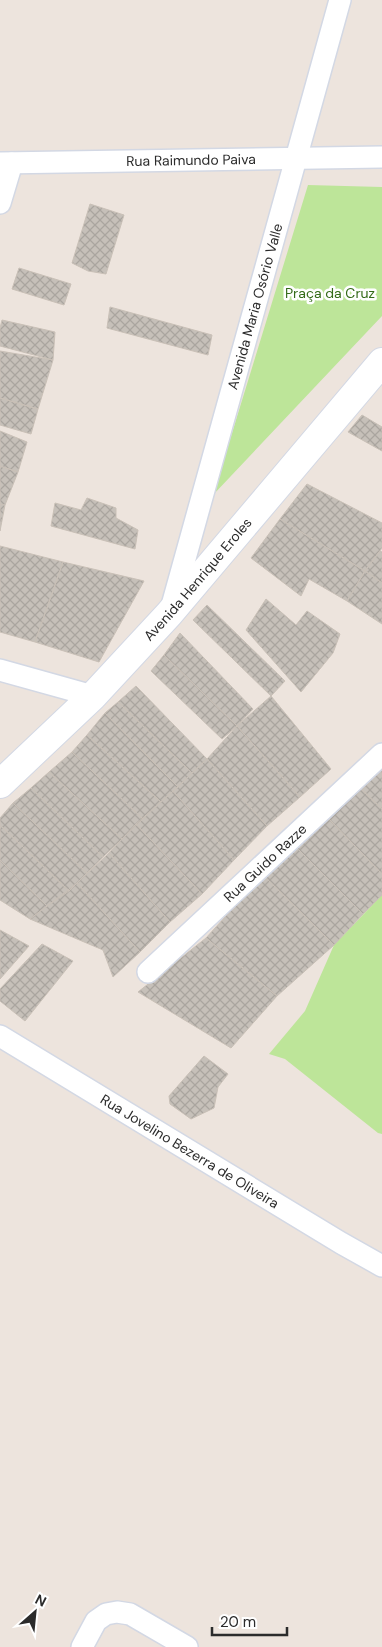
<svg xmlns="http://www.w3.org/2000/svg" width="382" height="1647" viewBox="0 0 382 1647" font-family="'DM Sans',sans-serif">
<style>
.green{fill:#bde599}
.building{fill:url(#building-cross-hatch);stroke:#c9c0b7}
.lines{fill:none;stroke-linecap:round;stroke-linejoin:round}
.street-casing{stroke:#d3d8e4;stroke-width:24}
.secondary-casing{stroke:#d3d8e4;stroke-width:30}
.street{stroke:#fff;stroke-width:21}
.secondary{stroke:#fff;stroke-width:28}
.labels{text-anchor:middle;stroke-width:5;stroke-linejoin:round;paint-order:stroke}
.street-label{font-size:14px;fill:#2b2b2b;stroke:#fff}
.park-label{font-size:14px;fill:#346b19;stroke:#fff}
</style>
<defs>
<pattern id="building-cross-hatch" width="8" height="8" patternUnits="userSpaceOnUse" patternTransform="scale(1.25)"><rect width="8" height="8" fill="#c6c0b9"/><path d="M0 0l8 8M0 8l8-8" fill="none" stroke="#aaa59f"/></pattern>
</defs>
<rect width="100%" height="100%" fill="#ede4dd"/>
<path class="green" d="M308 185 382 187V316L213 495Z
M382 895V1134L378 1133 285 1059 269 1054 305 1011 334 945Z"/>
<path class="building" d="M90 204 124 215 106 274 88 271 72 263Z
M19 268 71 284 64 305 12 289Z
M110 307 212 335 208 355 107 328Z
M2 320 55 332 53 360 0 346V328Z
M0 351 53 360 38 409 0 398Z
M0 398 38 409 31 434 0 425Z
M362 415 382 427V451L348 432Z
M0 431 27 442 18 472 0 466Z
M0 466 18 472 5 505 0 504Z
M307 484 382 523V548L365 571 280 519Z
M87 498 116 508V518L138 530 135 549 51 526 55 503 81 510Z
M0 504 5 505 0 531Z
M280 519 365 571 347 601 309 579 301 596 251 558Z
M0 546 63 562 35 642 0 632Z
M380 551 382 552V583L365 571Z
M63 562 144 581 99 662 35 642Z
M365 571 382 583V624L347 601Z
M266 599 296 625 307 611 340 634 333 653 301 692 246 630Z
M207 605 285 681 271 696 193 620Z
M180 633 253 709 237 726 164 655Z
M164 655 237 726 222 739 151 671Z
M136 686 207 759 192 773 118 702Z
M271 696 331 769 300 797 237 726Z
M118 702 192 773 178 787 105 713Z
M105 713 178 787 161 802 87 735Z
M237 726 300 797 267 826 207 759Z
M87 735 161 802 143 819 72 752Z
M72 752 143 819 122 839 49 772Z
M207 759 267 826 234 860 173 791Z
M382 768V809L360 788Z
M49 772 122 839 103 857 31 788Z
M31 788 103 857 87 873 13 803Z
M360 788 382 809V874L327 817Z
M173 791 234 860 202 894 136 824Z
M13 803 87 873 69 891 0 825V818Z
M327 817 382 874V895L363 914 295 846Z
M136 824 202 894 170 922 109 853Z
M0 825 69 891 47 906 0 860Z
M295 846 363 914 334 945 263 875Z
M109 853 170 922 140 952 77 883Z
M0 860 47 906 30 919 0 900Z
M263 875 334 945 277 996 206 938Z
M77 883 140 952 113 977 103 950 30 919Z
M0 930 29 946 0 979Z
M206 938 277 996 231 1048 138 992Z
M42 944 73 961 25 1021 0 1001V989Z
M204 1056 228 1074 218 1087 214 1108 191 1119 170 1104 169 1096Z"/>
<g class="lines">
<g class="street-casing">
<g id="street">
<path id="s1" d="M0 163 382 157"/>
<path d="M0 203 12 163"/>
<path id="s2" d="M171 609 340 0"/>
<path d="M0 670 93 696"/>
<path id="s3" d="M148 972 382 754"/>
<path id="s4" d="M0 1036 341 1243 382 1266"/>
<path d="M82 1647 96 1621 106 1614 117 1612 130 1614 187 1647"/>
</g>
</g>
<g class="secondary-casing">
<g id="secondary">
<path id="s5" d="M0 784 93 696 169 614 382 362"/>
</g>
</g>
<use href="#street" class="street"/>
<use href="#secondary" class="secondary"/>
</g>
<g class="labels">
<g class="street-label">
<text dy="5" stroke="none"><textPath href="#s1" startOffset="191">Rua Raimundo Paiva</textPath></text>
<text dy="5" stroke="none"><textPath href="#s2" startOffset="314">Avenida Maria Osório Valle</textPath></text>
<text dy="5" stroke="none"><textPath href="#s5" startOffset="285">Avenida Henrique Eroles</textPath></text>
<text dy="5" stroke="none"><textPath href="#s3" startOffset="160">Rua Guido Razze</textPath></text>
<text dy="5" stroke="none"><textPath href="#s4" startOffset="222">Rua Jovelino Bezerra de Oliveira</textPath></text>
</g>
<g class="park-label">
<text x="330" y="298">Praça da Cruz</text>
</g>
</g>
<g transform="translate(35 1612) rotate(27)" stroke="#ffffff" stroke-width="4" paint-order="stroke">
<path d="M0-4L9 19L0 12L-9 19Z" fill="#2b2b2b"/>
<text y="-8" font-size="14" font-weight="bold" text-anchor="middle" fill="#2b2b2b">N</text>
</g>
<path d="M212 1627v8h75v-8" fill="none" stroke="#2b2b2b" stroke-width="2.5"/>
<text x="220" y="1627" font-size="15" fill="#2b2b2b" stroke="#ffffff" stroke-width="4" paint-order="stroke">20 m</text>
</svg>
